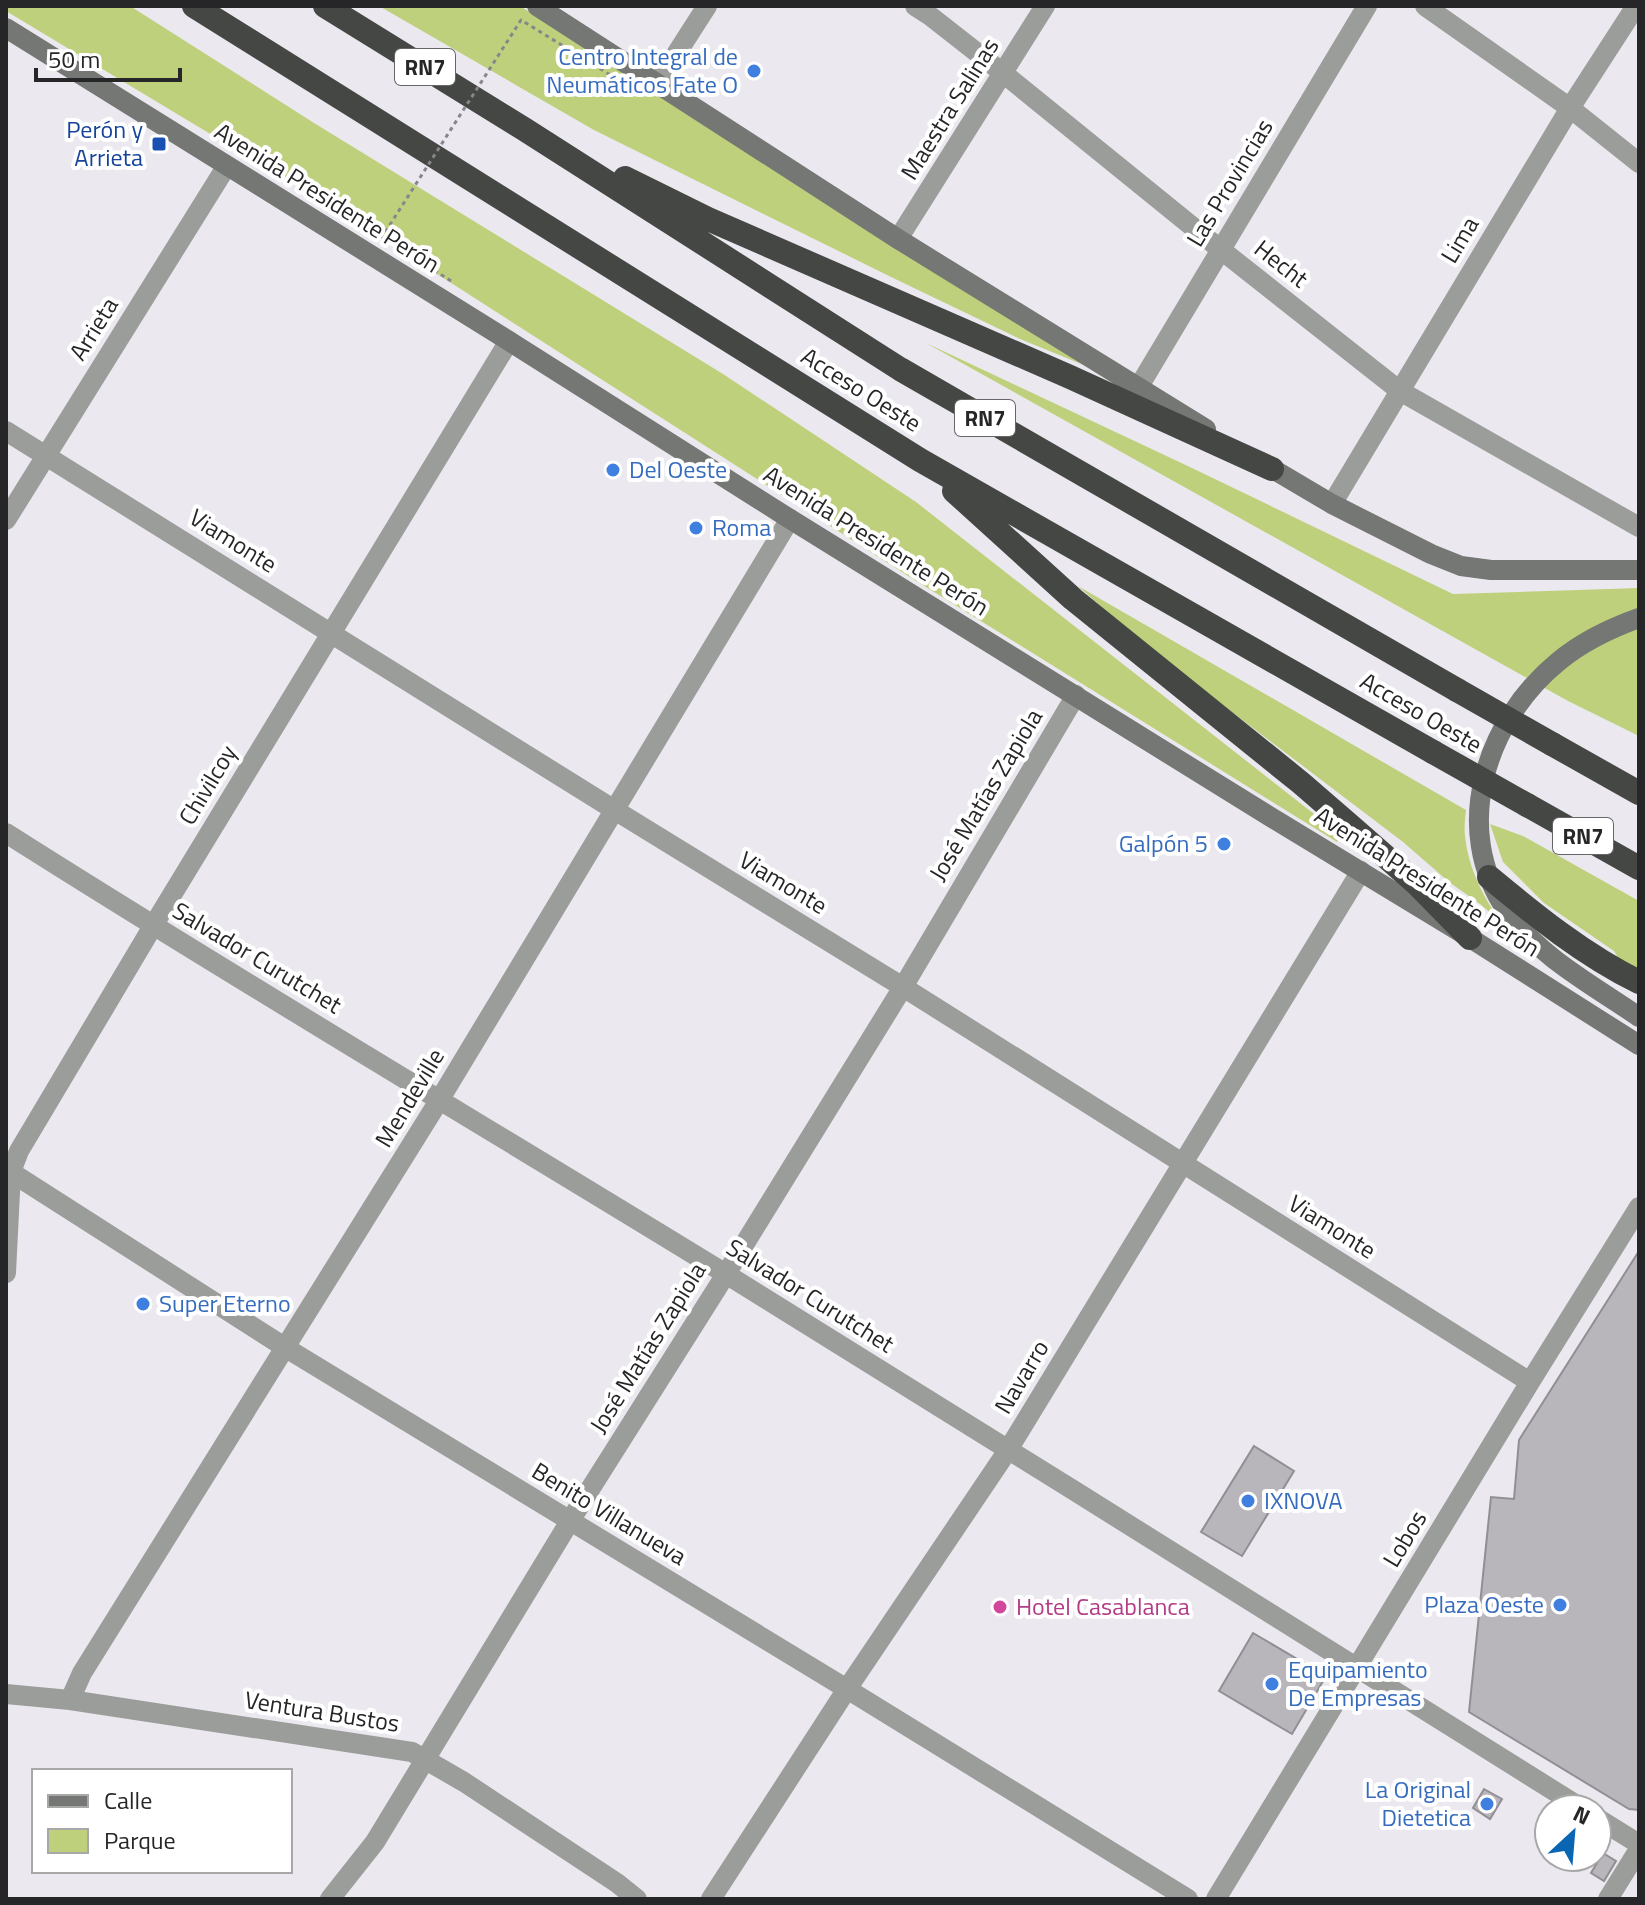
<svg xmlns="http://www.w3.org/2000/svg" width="1645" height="1905" viewBox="0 0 1645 1905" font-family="'Titillium Web',sans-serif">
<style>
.green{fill:#bed07b}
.building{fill:#b8b6bb;stroke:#918f94;stroke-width:2}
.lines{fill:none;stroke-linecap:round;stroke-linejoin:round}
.street{stroke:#9b9d9a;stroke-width:20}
.secondary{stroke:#757774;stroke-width:20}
.highway{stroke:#444743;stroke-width:24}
.path-bridge{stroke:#88868a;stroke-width:3;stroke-dasharray:4 4;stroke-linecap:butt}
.highway-bridge{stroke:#444743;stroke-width:24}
.shop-dot{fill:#3f7fe0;stroke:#fff;stroke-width:3}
.transit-dot{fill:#1a4fb4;stroke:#fff;stroke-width:3}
.hotel-dot{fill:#d1479c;stroke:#fff;stroke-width:3}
.labels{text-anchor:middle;stroke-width:8;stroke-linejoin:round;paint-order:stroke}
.shield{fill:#fff;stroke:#676668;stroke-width:2}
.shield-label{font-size:22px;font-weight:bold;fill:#262527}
.shop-label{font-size:24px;fill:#366cbe;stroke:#fff;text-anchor:start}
.street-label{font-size:24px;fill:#262527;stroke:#fff}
.transit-label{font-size:24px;fill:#164399;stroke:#fff;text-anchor:end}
.hotel-label{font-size:24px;fill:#b23c85;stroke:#fff;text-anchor:start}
</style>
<rect width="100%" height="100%" fill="#ebe9ef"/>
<path class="green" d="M6 6H130L314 123 723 374 916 502 1332 828 1339 840 1337 842 905 574 353 220 6 11Z
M379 6H520L1096 370 1020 339 891 277 594 130Z
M926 343 1192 468 1453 594 1639 588V736L1568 701Z
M1078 586 1466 810C1465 818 1464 828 1465 836 1468 867 1484 900 1503 924L1480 904 1449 882 1403 842 1149 649Z
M1490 824 1523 836 1639 901V993L1614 951 1544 903 1503 862Z"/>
<path class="building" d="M1639 1251V1810L1629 1809 1469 1712 1491 1497 1514 1499 1519 1440Z
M1254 1446 1294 1471 1242 1556 1201 1532Z
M1253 1633 1326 1676 1292 1734 1219 1691Z
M1484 1789 1502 1799 1490 1819 1473 1808Z
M1603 1853 1616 1861 1604 1881 1591 1873Z"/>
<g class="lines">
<path class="street" d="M915 6 929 15 1003 73 1220 249 1400 391 1639 527
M1425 6 1570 108 1639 163
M657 84 707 6
M898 239 1045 6
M1138 388 1367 6
M6 431 613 809 903 987 1530 1382
M1332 504 1570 108 1636 6
M6 520 226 167
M6 833C242 983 483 1125 721 1271 1009 1449 1296 1630 1583 1809
M6 1169 286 1348 847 1689 1188 1899
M6 1273 11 1172 19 1151 153 926 509 341
M6 1694 70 1700 412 1752 464 1782 617 1883 637 1899
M70 1700 82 1673 440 1099 790 519
M1597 1818 1639 1844
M330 1899 375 1842 570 1521 726 1274 903 987 1076 695
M711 1899 847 1689 1008 1450 1361 871
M1216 1899 1530 1382 1639 1207
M1608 1899 1639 1849"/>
<path class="secondary" d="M537 6 898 239 1206 429
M6 28 509 341 790 519 1269 816 1470 938 1639 1045
M1261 462 1332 504 1431 554 1461 566 1491 570H1639
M1639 618C1611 628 1582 642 1559 661 1486 720 1450 829 1507 911 1539 957 1593 985 1639 1017"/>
<path class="highway" d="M194 6 920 460 1433 752
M325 6 524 129 900 369 1457 690
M625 178 708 219 1070 377 1272 469
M954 491 1073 599 1301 783 1353 828 1418 885 1470 938
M1552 744 1639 793
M1527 805 1639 868
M1489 877C1536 916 1584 955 1639 982"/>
<path class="path-bridge" d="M451 281 382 237 521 20 612 76"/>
<path class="highway-bridge" d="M1457 690 1552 744
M1433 752 1527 805"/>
</g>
<g class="shop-dot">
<circle cx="754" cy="71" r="8"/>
<circle cx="613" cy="470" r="8"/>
<circle cx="696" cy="528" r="8"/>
<circle cx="1224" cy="844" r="8"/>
<circle cx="143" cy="1304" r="8"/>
<circle cx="1248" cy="1501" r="8"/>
<circle cx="1560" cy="1605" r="8"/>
<circle cx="1272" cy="1684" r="8"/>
<circle cx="1487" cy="1804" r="8"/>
</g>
<rect class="transit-dot" x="151" y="136" width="16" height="16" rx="4"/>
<circle class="hotel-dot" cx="1000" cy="1607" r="8"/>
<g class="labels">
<g class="shield">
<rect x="395" y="49" width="60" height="36" rx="6"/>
<rect x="955" y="400" width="60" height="36" rx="6"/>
<rect x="1553" y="818" width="60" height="36" rx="6"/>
</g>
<g class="shield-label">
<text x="425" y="75">RN7</text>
<text x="985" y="426">RN7</text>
<text x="1583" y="844">RN7</text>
</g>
<g class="shop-label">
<text x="738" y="65" text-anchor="end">Centro Integral de<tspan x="738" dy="28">Neumáticos Fate O</tspan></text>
<text x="629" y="478">Del Oeste</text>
<text x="712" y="536">Roma</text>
<text x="1208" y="852" text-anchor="end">Galpón 5</text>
<text x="159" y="1312">Super Eterno</text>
<text x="1264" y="1509">IXNOVA</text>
<text x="1544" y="1613" text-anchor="end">Plaza Oeste</text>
<text x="1288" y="1678">Equipamiento<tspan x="1288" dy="28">De Empresas</tspan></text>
<text x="1471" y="1798" text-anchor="end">La Original<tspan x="1471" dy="28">Dietetica</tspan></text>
</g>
<g class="street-label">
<text transform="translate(950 109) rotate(-58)" y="8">Maestra Salinas</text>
<text transform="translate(1230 183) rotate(-59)" y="8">Las Provincias</text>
<text transform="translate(327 198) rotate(32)" y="8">Avenida Presidente Perón</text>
<text transform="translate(1460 240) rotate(-59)" y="8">Lima</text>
<text transform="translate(1281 264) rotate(38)" y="8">Hecht</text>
<text transform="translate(94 329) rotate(-58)" y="8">Arrieta</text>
<text transform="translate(861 390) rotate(32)" y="8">Acceso Oeste</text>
<text transform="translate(233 541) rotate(32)" y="8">Viamonte</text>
<text transform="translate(876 541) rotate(32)" y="8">Avenida Presidente Perón</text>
<text transform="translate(1421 713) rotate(30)" y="8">Acceso Oeste</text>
<text transform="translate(208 785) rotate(-59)" y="8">Chivilcoy</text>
<text transform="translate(986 795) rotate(-59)" y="8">José Matías Zapiola</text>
<text transform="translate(1427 882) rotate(32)" y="8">Avenida Presidente Perón</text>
<text transform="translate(783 883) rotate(31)" y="8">Viamonte</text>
<text transform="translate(257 958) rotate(31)" y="8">Salvador Curutchet</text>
<text transform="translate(410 1098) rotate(-59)" y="8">Mendeville</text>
<text transform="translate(1332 1227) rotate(32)" y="8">Viamonte</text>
<text transform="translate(810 1296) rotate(32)" y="8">Salvador Curutchet</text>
<text transform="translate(648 1348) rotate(-58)" y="8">José Matías Zapiola</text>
<text transform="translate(1022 1377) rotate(-59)" y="8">Navarro</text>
<text transform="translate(609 1514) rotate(31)" y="8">Benito Villanueva</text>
<text transform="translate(1405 1539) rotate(-59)" y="8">Lobos</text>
<text transform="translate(322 1712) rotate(9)" y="8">Ventura Bustos</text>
</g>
<g class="transit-label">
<text x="143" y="138">Perón y<tspan x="143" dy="28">Arrieta</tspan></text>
</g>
<g class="hotel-label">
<text x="1016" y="1615">Hotel Casablanca</text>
</g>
</g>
<rect width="1645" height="1905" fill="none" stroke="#262527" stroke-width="16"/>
<rect x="32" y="1769" width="260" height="104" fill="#ffffff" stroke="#a8a8a9" stroke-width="2"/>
<rect x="48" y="1795" width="40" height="12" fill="#757774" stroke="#a8a8a9" stroke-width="2"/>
<text x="104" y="1809" font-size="24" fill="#262527">Calle</text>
<rect x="48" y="1829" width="40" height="24" fill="#bed07b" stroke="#a8a8a9" stroke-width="2"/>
<text x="104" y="1849" font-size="24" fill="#262527">Parque</text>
<g transform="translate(1573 1833) rotate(26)"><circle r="38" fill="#ffffff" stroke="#a8a8a9" stroke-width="2"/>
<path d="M0-6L14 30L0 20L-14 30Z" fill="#0a66b3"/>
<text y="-12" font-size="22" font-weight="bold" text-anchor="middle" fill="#262527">N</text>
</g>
<path d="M36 68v12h144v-12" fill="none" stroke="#262527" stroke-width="4"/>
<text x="48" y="68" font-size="24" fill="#262527" stroke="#ffffff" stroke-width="6" paint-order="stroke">50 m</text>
</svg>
